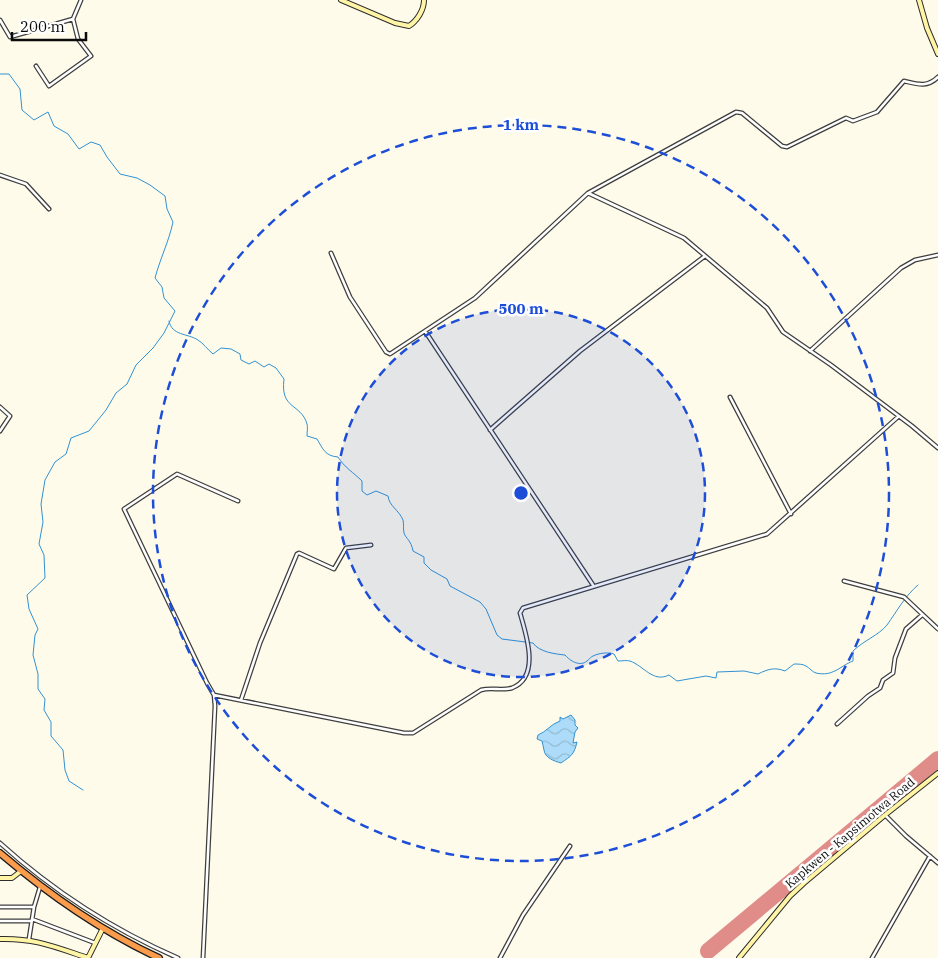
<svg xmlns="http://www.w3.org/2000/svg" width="938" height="958" viewBox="0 0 938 958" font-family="'IBM Plex Serif',serif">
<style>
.water{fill:url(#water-waves);stroke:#3092d3}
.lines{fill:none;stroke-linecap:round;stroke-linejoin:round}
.stream{stroke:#3092d3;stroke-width:1}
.runway{stroke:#e08c88;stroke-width:16}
.street-casing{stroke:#3e3e3e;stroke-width:5}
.secondary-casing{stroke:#2d2d2d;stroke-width:6}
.highway-casing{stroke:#1c1c1c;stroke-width:8}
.street{stroke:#fff;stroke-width:2.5}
.secondary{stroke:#fff5a5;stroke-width:4}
.highway{stroke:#fb9c4c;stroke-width:5.5}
.ring{fill:none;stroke:#1d4ed8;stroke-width:2.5;stroke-dasharray:9 6}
.labels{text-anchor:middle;stroke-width:5;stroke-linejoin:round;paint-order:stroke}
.street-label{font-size:12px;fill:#0b0b0b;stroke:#fff}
.centre{fill:#1d4ed8;stroke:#fff;stroke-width:2.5}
.ring-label{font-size:15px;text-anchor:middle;font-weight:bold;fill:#1d4ed8;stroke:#fff;stroke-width:5;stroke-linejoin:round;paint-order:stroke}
</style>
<defs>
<pattern id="water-waves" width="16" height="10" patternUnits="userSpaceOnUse" patternTransform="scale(1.25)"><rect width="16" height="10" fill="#acdcf9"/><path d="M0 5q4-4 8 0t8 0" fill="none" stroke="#93bbd4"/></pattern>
</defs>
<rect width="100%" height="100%" fill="#fffbea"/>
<path class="water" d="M571 715 575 720V725L578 728 575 732 573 743 577 742C574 755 571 756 561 763 554 761 545 758 544 750 543 747 543 744 542 741L537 739 538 735C546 732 551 724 560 721V717L563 719Z"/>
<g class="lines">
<path class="stream" d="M0 74H9L20 89 22 110 34 120 48 112 54 126 68 134 79 149 91 142 100 145 107 157 120 174 137 178 150 185 165 196 167 209 173 222C169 241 160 259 155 278L162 287 164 298 175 311 164 333 153 348 136 365 127 384 116 393 106 410 89 431 71 438 66 454 55 462 45 480 41 504 43 522 39 544 44 555 45 578 27 595 29 609 38 629 35 635 33 655 38 674V689L45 699 44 710 51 722V736L63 750 65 770 69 781 83 790
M169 321C172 336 187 333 198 340 203 343 208 350 213 354L221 348 231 349 240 354 241 360 249 364 255 361 264 367 269 364 276 368 284 379C280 410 301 403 307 424 308 427 307 432 307 436L317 439C323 449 325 456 338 457 344 467 354 473 362 481V491L367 495 376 491 388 496C389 506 399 510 403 520 404 524 403 529 404 533 406 539 411 540 413 551L424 557V563L431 570 447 579 450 586 480 602 486 609 497 635 502 639 533 643C539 652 555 654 565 655 570 661 580 667 587 661 590 659 589 658 593 656 599 653 608 652 614 654L618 661C622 661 627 660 630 661 644 666 653 683 669 675L677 681 706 676 716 678 717 672 744 671 758 674C768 669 775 667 785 671L794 664C798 664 803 664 806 666 810 668 812 672 816 673 833 677 840 666 853 661V651C863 641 879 635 887 625 897 611 905 596 918 585"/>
<path class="runway" d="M708 951 938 759"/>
<g class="street-casing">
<path id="street" d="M0 20 10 37 73 19
M36 66 49 86 91 56 78 39 73 19 81 0
M0 175 26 184 49 209
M588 193 736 112 742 113 782 146 787 147 846 118 853 121 877 112 904 81C917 84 927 88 938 77
M331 253 350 297 386 352 390 354 475 298 588 193 684 238 767 308 783 332 831 365 912 426 938 448
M425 331 593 585
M810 351 901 268 915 260 938 255
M730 397 791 514
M0 407 10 416 0 431
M490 430 580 351 705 256
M844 581 904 597 938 629
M214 695 404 733H413L481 690C491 687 501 691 512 688 541 677 526 634 520 613L523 608 767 534 899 416
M241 700 260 643 297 554 299 553 334 569 346 548 371 545
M837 724 868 696 880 688 883 680 893 673 895 658 906 629 922 615
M885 815 906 836 938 863
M0 843C52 890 114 930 178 958
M0 907H33
M32 919 95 943
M0 921H31
M29 939 34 907 40 887
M203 958 215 706 214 695 207 683 124 509 177 474 238 501
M500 958 523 915 570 846
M872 958 930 856"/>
</g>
<g class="secondary-casing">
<path id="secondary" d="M341 0 395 23 409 26C417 21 424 10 424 0
M919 0 927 28 938 54
M0 878H12L21 871
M0 939C35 938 55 947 88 958
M88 958 103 928
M739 958 790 896 804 883 885 815 938 773"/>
</g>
<g class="highway-casing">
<path id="highway" d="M0 853C48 894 101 931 159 958"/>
</g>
<use href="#street" class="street"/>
<use href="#secondary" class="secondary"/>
<use href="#highway" class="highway"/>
</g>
<circle cx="521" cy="493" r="184" fill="#1d4ed8" fill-opacity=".12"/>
<g class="ring">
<circle cx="521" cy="493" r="184"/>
<circle cx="521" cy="493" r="368"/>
</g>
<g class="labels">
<g class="street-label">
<text transform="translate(850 833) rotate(-40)" y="4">Kapkwen - Kapsimotwa Road</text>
</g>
</g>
<circle cx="521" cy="493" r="8" class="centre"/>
<g class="ring-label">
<text x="521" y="130">1 km</text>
<text x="521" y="314">500 m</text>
</g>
<path d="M12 32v8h74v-8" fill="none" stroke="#0b0b0b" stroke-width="2.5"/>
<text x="20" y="32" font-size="15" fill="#0b0b0b" stroke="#ffffff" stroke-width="4" paint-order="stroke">200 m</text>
</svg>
